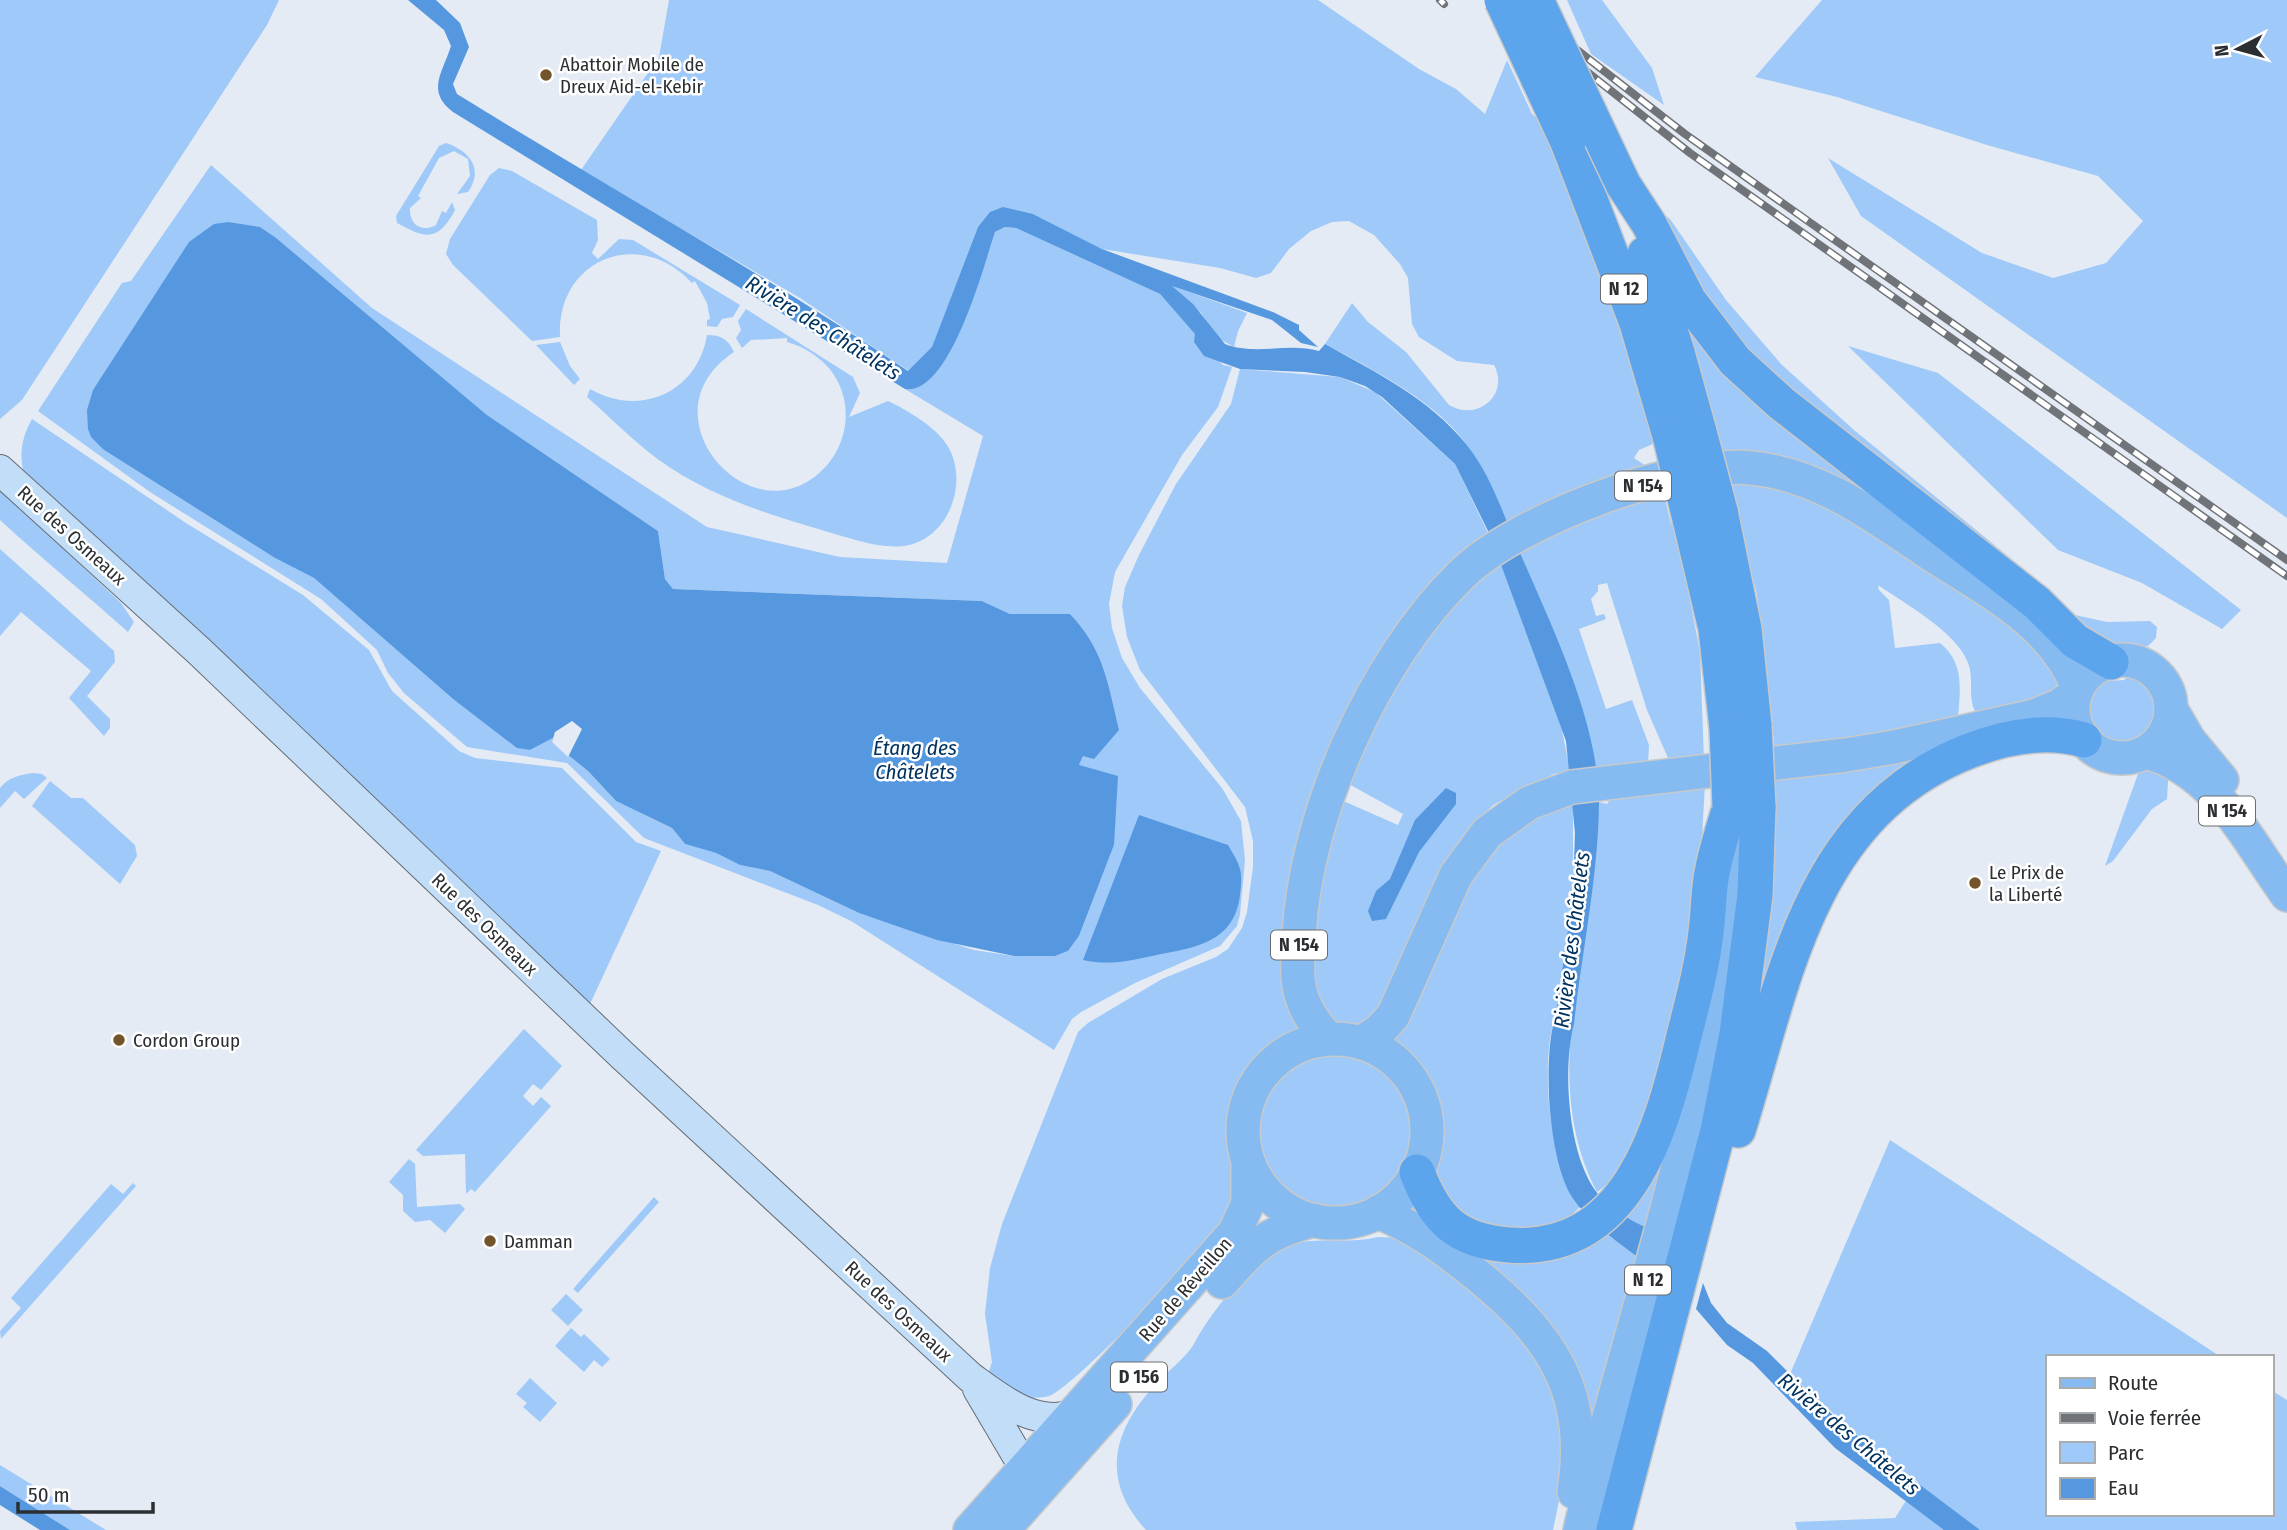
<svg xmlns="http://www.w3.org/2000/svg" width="2287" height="1530" viewBox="0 0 2287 1530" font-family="'Fira Sans Condensed',sans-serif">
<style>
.green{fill:#9fc9f8;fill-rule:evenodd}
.water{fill:#5698e0}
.pier{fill:#e4ebf4}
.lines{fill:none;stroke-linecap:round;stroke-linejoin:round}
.secondary-casing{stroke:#666d74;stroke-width:32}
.primary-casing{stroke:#c8c9ca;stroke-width:36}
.trunk-casing{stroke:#c8c9ca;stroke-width:38}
.secondary{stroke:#c2ddf8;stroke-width:30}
.primary{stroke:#85bbf1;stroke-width:33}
.trunk{stroke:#5ca4ec;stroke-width:35}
.rail-casing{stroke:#707479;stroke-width:8}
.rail{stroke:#fff;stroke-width:5;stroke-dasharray:16;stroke-linecap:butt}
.trunk-bridge-casing{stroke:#c8c9ca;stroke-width:38;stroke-linecap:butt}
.trunk-bridge{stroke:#5ca4ec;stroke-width:35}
.poi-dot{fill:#74542a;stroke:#fff;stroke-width:2.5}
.labels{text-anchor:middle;stroke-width:5;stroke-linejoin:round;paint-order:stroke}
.shield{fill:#fff;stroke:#6b6d70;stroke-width:2}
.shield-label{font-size:18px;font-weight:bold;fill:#2c2f32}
.poi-label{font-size:19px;fill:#2c2f32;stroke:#fff;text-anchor:start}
.street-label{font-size:19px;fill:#2c2f32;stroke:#fff}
.water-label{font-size:21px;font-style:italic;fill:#013360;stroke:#fff}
</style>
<rect width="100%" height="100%" fill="#e4ebf4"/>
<path class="green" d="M0 0H279L267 25 22 400 0 419Z
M669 0H1318L1419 69 1456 89 1485 114 1507 60 1532 114 1539 120C1586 225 1624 333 1653 444L1639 450 1634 458 1649 468 1510 528C1496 501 1484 472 1468 447 1440 403 1370 368 1325 344L1352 303 1368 322 1406 352 1449 405C1477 422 1510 395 1494 365L1457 361 1419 337 1412 324 1408 278 1400 264 1374 235 1349 221 1332 222 1311 231 1289 249 1271 273 1256 278 1220 268 1102 249 1033 214 978 227 932 348 909 371 800 298 581 170 659 57Z
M1567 0H1602L1652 68 1664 105 1591 54Z
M1822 0H2287V518L1861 216 1828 158 1982 253 2053 278 2106 263 2143 221 2098 176 1987 145 1837 97 1755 77Z
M446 143C470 151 484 169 468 192L457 194 470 176 468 159 454 151 439 158 418 196 421 198 410 208C409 225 422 233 436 225L442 211 446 213 452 202 455 210C438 242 426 239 397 223L396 216 439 146Z
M211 165 372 308 707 527 840 557 947 563 983 436 905 389C954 384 981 272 995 232L1005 227 1016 228 1160 294 1223 365 1232 367 1218 407 1182 455 1115 572 1109 604 1112 628 1122 658 1140 688 1222 788 1241 821 1245 860 1240 914 1237 926 1220 946 1135 983 1081 1012 1072 1019 1054 1050 851 921 818 905 644 838 567 763 467 747 404 693 388 673 377 650 321 599 150 492 38 411 122 283 131 281ZM229 222 260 227 275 237 487 415 658 531 665 579 673 589 982 601 1010 614H1070C1104 649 1108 684 1118 729L1083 756 1079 765 1114 845 1079 936 1068 951 1055 956H1014L974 950 859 913 770 871 740 865 716 853 685 844 672 828 616 801 588 771 552 742 553 738 530 750 517 747 453 699 314 578 275 558 104 450Z
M499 168 512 171 597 220 598 240 592 253 598 259 619 239 633 240 740 305 733 317 722 319 717 327 707 326V320L710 319 707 303 695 281 692 283C640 226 556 259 560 337L532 341 453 265 446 254 450 239 490 175Z
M1660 212 1670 219 1726 300 1781 364 1854 430 2042 584 2075 615 2107 622 2150 621 2157 627 2156 638 2148 646H2103L1775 380 1714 314Z
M1170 285 1247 313 1238 331 1234 347 1218 338 1201 313Z
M746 309 853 377 860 393 849 417 888 401C907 410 936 427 947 445 970 481 949 540 904 546 879 549 849 538 825 531 767 514 709 496 659 460 633 441 611 418 587 397L590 389C640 418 698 392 707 335 721 335 728 339 734 352 637 416 757 547 828 464 843 446 849 422 844 399 838 370 815 350 787 342V338L751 340 742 348 736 338 741 330 738 321Z
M1689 327 1954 547 1723 457Z
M560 342 570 366 580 379 574 385 536 345Z
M1848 346 1938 373 2241 610 2222 629 2142 583 2058 550Z
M1240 369 1340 377 1375 392 1455 464 1489 535 1329 776 1307 1031C1256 1046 1221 1090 1228 1146 1231 1165 1242 1190 1235 1209 1226 1230 1070 1391 1049 1396 1024 1403 1007 1387 988 1374L992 1362 985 1314 990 1268 1002 1224 1078 1032 1088 1023 1162 979 1216 957 1228 949 1242 928 1247 912 1253 867V841L1245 807 1140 670 1127 637 1122 606 1125 587 1139 555 1176 484 1231 404Z
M32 419 186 523 303 595 369 650 392 691 459 751 475 758 562 768 636 842 661 851 590 1004 26 479C18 459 21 438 32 419Z
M1728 478 1815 496 2020 625 2060 669 2058 693 1978 716C1966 700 1975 681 1968 663 1957 632 1905 604 1878 585L1879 590 1889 600 1895 648 1940 643C1965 663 1960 690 1958 718L1775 751 1757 595Z
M0 489 121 603 134 622 128 632C86 594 42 559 0 520Z
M1664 495 1671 524 1675 523 1700 652 1704 761 1668 758 1647 710 1607 583 1598 585V591L1591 599 1596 616 1604 614 1606 619 1579 629 1606 709 1632 700 1649 745 1648 764 1596 768 1573 685 1518 548 1588 515Z
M0 549 114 651 115 662 87 696 110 719V728L104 736 69 698 91 671 21 612 0 636Z
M1500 561 1562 730 1570 771 1554 774 1493 805 1462 838 1445 862 1392 994 1361 1027 1344 1026 1328 1020 1311 977 1320 878 1341 800 1398 825 1403 814 1347 783C1383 700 1429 620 1500 561Z
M2132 673C2146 680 2156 690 2157 706 2162 772 2048 742 2094 682L2124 680Z
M1966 738 1917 770 1762 995 1775 857V771Z
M2145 766H2169L2167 799 2152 809 2113 861 2105 866 2138 774Z
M33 773 42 774 47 778 24 799 15 791 0 808V788C9 777 19 775 33 773Z
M50 781 71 798H83L135 845 137 856 120 884 32 806Z
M1705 784 1700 873 1672 1043 1625 1171 1597 1192C1548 1099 1576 992 1591 893 1596 863 1597 832 1599 802L1607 804 1613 795Z
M1558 806H1573V892L1556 1014C1539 1062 1549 1166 1580 1207L1558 1228 1510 1236 1449 1210 1437 1176 1440 1127 1433 1097 1410 1059 1382 1038 1459 887 1496 834Z
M524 1029 562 1066 541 1090 533 1084 523 1096 533 1106 541 1097 551 1106 475 1192 471 1189 466 1194 465 1154 423 1156 416 1150Z
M1257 1133a77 77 0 1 1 154 0a77 77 0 1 1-154 0Z
M1890 1140 2221 1357H2047V1514H2271V1390L2287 1400V1530H1797L1795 1522 1895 1518 1918 1482 1875 1451 1790 1374Z
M1669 1141 1647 1228 1619 1215Z
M409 1159 415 1164 417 1207 460 1204 465 1209 445 1233 430 1220 415 1222 403 1211V1195L389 1182Z
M133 1183 136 1186 1 1339 0 1331 21 1308 11 1298 111 1184 123 1194Z
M1417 1196 1438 1228 1603 1230 1640 1259 1591 1438 1581 1398 1404 1212Z
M654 1197 659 1202 578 1293 573 1289Z
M1378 1237 1400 1238 1419 1246 1524 1337 1561 1407 1563 1481 1553 1530H1146C1098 1478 1114 1427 1159 1381 1170 1369 1188 1356 1195 1342 1207 1319 1246 1267 1269 1253 1305 1232 1341 1246 1378 1237Z
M566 1294 583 1310 568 1326 551 1310Z
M571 1328 581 1337 584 1334 610 1359 602 1367 594 1360 584 1372 555 1346Z
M530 1378 557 1403 540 1422 523 1407 527 1403 516 1394Z
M0 1465 106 1530H70L0 1486Z"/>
<path class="water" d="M408 0H436L460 23 469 47 453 84 457 94C607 187 762 272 908 371L932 347 978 227 990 212 1003 207 1033 214 1102 249 1273 312 1299 325V330L1318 347 1301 343 1272 320 1172 286 1193 304 1225 344C1256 356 1288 342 1319 351L1325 344C1375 372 1429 398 1466 444 1491 475 1502 512 1518 548 1550 623 1599 721 1599 804 1598 878 1582 951 1574 1024 1562 1069 1568 1157 1598 1194 1612 1210 1628 1219 1647 1228L1640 1259C1617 1241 1588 1222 1572 1197 1548 1159 1542 1056 1556 1014L1573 892 1575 833 1566 741 1490 535 1455 464 1382 397 1365 386 1340 377 1305 372 1240 369 1204 356 1194 342 1195 334 1160 294 1016 228 1005 227 995 232C984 265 950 396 905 389L453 112C426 91 442 74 451 46L444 30Z
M229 222 260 227 275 237 487 415 658 531 665 579 673 589 982 601 1010 614H1070C1104 649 1108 684 1119 730L1094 759 1083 756 1079 765 1118 776 1114 845 1079 936 1068 951 1055 956H1014L937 940 859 913 770 871 740 865 716 853 685 844 672 828 616 801 588 771 552 742 553 738 530 750 517 748 453 699 314 578 275 558 104 450 91 437 88 429 87 410 93 390 189 242 214 224Z
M1446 788 1456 793V804L1419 852 1386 919 1372 921 1368 911 1376 891 1390 879 1415 820Z
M1139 815 1228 845C1241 867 1243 870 1240 895 1234 946 1189 948 1147 957 1124 962 1106 965 1083 960Z
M1703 1283 1711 1303 1727 1323 1767 1351 1818 1402 1875 1451 1980 1530H1944L1835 1448 1753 1363 1727 1345 1696 1309Z
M0 1486 70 1530H40L0 1505Z"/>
<path class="pier" d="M572 721 582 729 568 757 552 742 555 732Z"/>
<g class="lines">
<g class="secondary-casing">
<path id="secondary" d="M0 470 199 651 623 1056 970 1377C1000 1399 1036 1429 1076 1414
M978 1389 1021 1462 1026 1468 1048 1474"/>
</g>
<g class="primary-casing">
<path id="primary" d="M2073 709a49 49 0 1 1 98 0a49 49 0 1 1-98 0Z
M2171 709 2189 740 2222 780
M2146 752C2215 770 2248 841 2287 895
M1328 1039C1319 1028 1309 1017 1304 1003 1295 983 1298 958 1299 936 1305 814 1374 660 1461 575 1515 521 1677 460 1752 468 1820 475 1874 516 1929 553 1984 589 2053 622 2078 688
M1243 1131a92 92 0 1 1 184 0a92 92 0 1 1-184 0Z
M1361 1043 1380 1030 1393 1016 1456 875 1487 833 1529 803 1572 787 1846 755 1894 747 2034 716 2059 706 2076 693
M1378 1212C1416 1228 1445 1249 1477 1275 1552 1336 1590 1392 1574 1492
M1222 1282C1255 1245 1265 1233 1314 1220
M970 1530 1235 1232 1248 1203V1162
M1003 1530 1115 1404
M1580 1530C1635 1297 1721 1084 1729 841"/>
</g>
<g class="trunk-casing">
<path id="trunk" d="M1568 142 1637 323 1671 439
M1623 184 1649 224 1689 301 1735 361 1781 403 2037 603 2075 641 2111 662
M1645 254 1676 349 1699 432
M1720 511 1744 629 1754 726
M1690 519 1716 629 1727 728
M1738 1130C1784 984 1807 814 1969 751 2005 737 2046 729 2084 740
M1417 1172C1435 1219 1456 1241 1509 1245 1627 1254 1661 1132 1683 1040 1692 1004 1702 968 1706 932 1709 911 1708 889 1713 868 1717 848 1724 827 1730 807
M1614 1530 1718 1131 1737 1034 1755 895 1758 807"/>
</g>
<use href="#secondary" class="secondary"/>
<use href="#primary" class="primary"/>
<use href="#trunk" class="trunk"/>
<g class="rail-casing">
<path id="rail" d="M1440 0 1444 4
M1496 0 1690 153 2287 576
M1513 0 1685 134 2287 560"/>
</g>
<use href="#rail" class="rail"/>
<g class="trunk-bridge-casing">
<path id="trunk-bridge" d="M1502 0 1568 142
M1536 0 1623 184
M1699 432 1720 511
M1671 439 1690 519
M1754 726 1758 807
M1727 728 1730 807"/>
</g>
<use href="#trunk-bridge" class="trunk-bridge"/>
</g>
<g class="poi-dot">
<circle cx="546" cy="75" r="7"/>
<circle cx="1975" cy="883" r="7"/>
<circle cx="119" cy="1040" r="7"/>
<circle cx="490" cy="1241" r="7"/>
</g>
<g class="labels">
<g class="shield">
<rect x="1601" y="274.5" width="46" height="29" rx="5"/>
<rect x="1615" y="471.5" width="56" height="29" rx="5"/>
<rect x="2199" y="796.5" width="56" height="29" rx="5"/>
<rect x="1271" y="930.5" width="56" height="29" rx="5"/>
<rect x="1625" y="1265.5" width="46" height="29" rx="5"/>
<rect x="1111" y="1362.5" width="56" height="29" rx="5"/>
</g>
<g class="shield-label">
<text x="1624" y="295">N 12</text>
<text x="1643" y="492">N 154</text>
<text x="2227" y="817">N 154</text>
<text x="1299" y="951">N 154</text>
<text x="1648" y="1286">N 12</text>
<text x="1139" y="1383">D 156</text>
</g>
<g class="poi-label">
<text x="560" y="71">Abattoir Mobile de<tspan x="560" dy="22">Dreux Aid-el-Kebir</tspan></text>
<text x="1989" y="879">Le Prix de<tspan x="1989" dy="22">la Liberté</tspan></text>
<text x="133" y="1047">Cordon Group</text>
<text x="504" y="1248">Damman</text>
</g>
<g class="street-label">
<text transform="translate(72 535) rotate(42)" y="7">Rue des Osmeaux</text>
<text transform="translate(485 924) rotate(44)" y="7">Rue des Osmeaux</text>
<text transform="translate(1185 1289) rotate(-49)" y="7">Rue de Réveillon</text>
<text transform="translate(899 1311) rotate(43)" y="7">Rue des Osmeaux</text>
</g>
<g class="water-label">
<text transform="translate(823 328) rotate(32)" y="7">Rivière des Châtelets</text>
<text x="915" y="755">Étang des<tspan x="915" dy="24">Châtelets</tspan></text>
<text transform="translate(1572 940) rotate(-83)" y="7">Rivière des Châtelets</text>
<text transform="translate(1849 1434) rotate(40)" y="7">Rivière des Châtelets</text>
</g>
</g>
<rect x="2046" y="1355" width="228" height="161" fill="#ffffff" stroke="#abacad" stroke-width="2"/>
<rect x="2060" y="1378" width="35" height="10" fill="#85bbf1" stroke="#abacad" stroke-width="2"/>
<text x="2108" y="1390" font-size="21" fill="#2c2f32">Route</text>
<rect x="2060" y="1413" width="35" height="10" fill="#707479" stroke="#abacad" stroke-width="2"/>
<text x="2108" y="1425" font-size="21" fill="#2c2f32">Voie ferrée</text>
<rect x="2060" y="1442" width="35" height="21" fill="#9fc9f8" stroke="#abacad" stroke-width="2"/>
<text x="2108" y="1460" font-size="21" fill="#2c2f32">Parc</text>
<rect x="2060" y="1478" width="35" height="21" fill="#5698e0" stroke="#abacad" stroke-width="2"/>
<text x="2108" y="1495" font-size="21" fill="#2c2f32">Eau</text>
<g transform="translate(2238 49) rotate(264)" stroke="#ffffff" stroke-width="5" paint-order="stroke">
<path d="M0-5L12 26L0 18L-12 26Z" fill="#2c2f32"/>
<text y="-10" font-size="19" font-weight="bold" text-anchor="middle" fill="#2c2f32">N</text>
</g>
<path d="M18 1502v10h135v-10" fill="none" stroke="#2c2f32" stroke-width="3.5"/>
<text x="28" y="1502" font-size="21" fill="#2c2f32" stroke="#ffffff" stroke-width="5" paint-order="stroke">50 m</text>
</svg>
